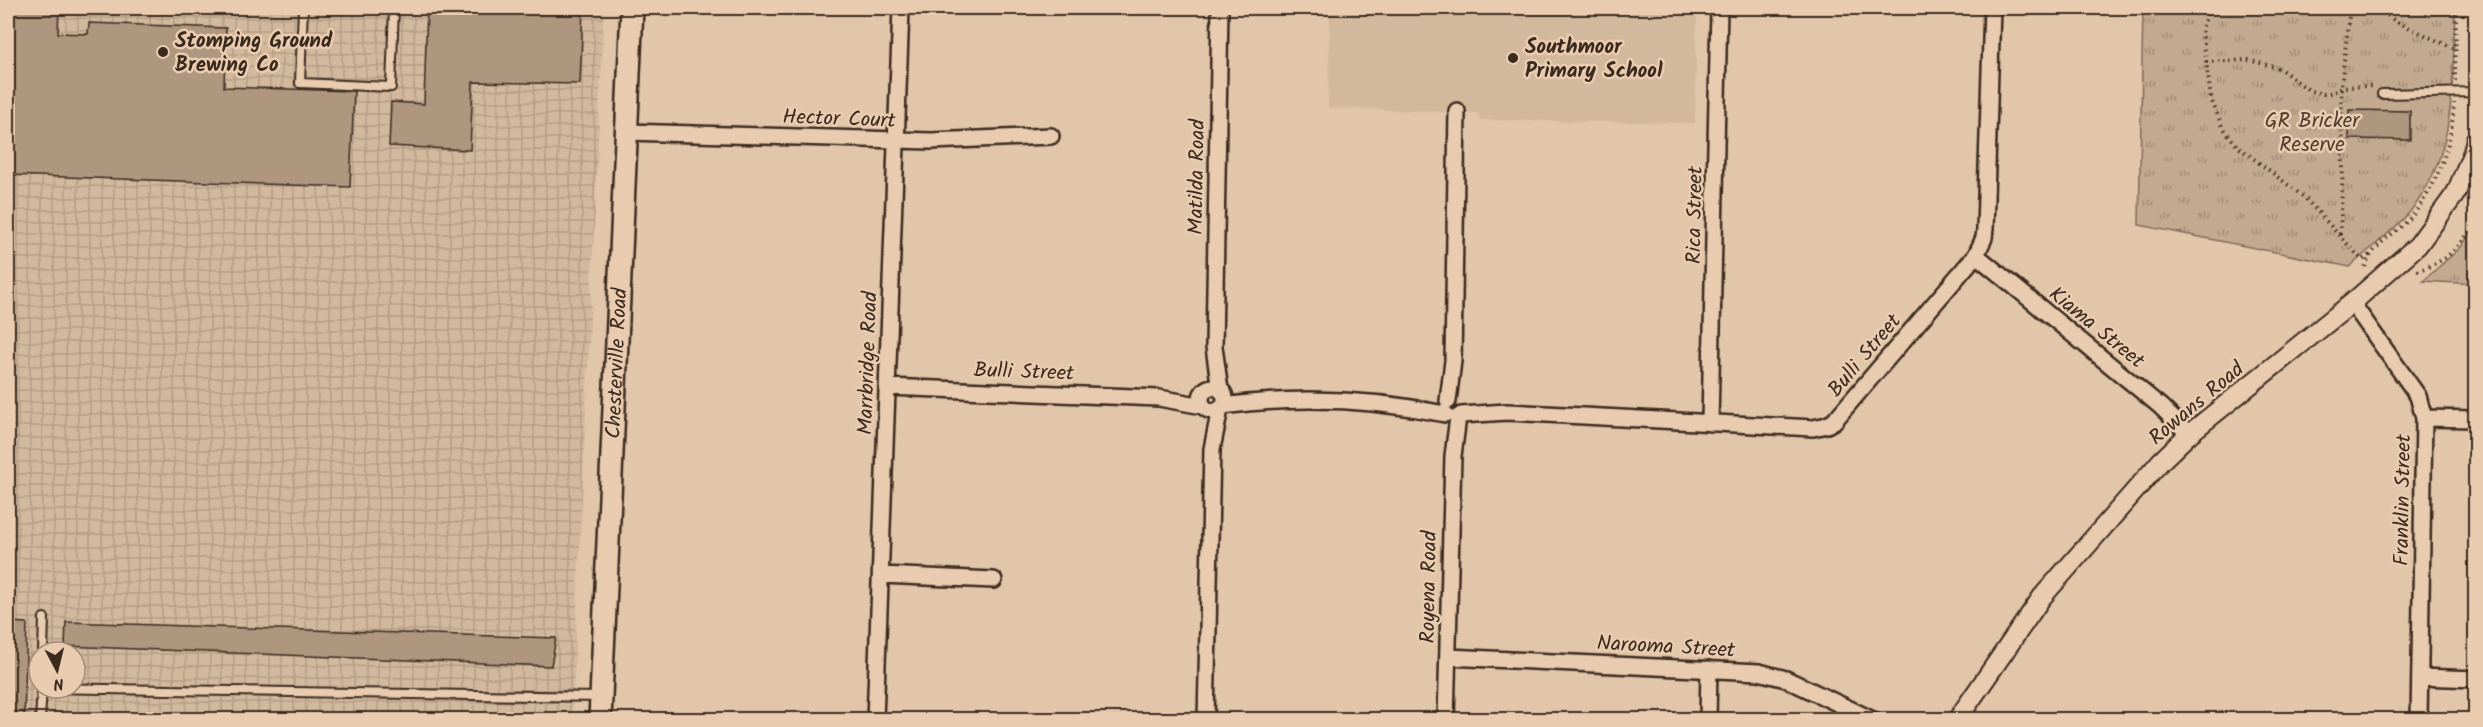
<svg xmlns="http://www.w3.org/2000/svg" width="2483" height="727" viewBox="0 0 2483 727" font-family="Kalam,sans-serif">
<style>
.built{fill:#d2b89d}
.industrial{fill:url(#industrial-grid);fill-rule:evenodd}
.grass{fill:url(#grass-tufts);stroke:#7f6a57;stroke-width:1.5}
.building{fill:#ae967f;stroke:#3b2a1e;stroke-width:1.5}
.lines{fill:none;stroke-linecap:round;stroke-linejoin:round}
.service-casing{stroke:#3b2a1e;stroke-width:12}
.minor-casing{stroke:#3b2a1e;stroke-width:20}
.tertiary-casing{stroke:#3b2a1e;stroke-width:22}
.secondary-casing{stroke:#3b2a1e;stroke-width:26}
.path{stroke:#3b2a1e;stroke-width:4;stroke-dasharray:1.5 4.5;stroke-linecap:butt}
.service{stroke:#e9ccb0;stroke-width:8}
.minor{stroke:#e9ccb0;stroke-width:15}
.tertiary{stroke:#e9ccb0;stroke-width:18}
.secondary{stroke:#e9ccb0;stroke-width:21}
.poi-dot{fill:#3b2a1e;stroke:#e9ccb0;stroke-width:2}
.labels{text-anchor:middle;stroke-width:5;stroke-linejoin:round;paint-order:stroke}
.poi-label{font-size:21px;font-weight:bold;fill:#3b2a1e;stroke:#e9ccb0;text-anchor:start}
.street-label{font-size:21px;fill:#3b2a1e;stroke:#e9ccb0}
.park-label{font-size:21px;fill:#4f3d2f;stroke:#e9ccb0}
</style>
<defs>
<pattern id="industrial-grid" width="8" height="8" patternUnits="userSpaceOnUse" patternTransform="scale(1.5)"><rect width="8" height="8" fill="#d2b89d"/><path d="M0 4h8M4 0v8" fill="none" stroke="#b59e87"/></pattern>
<pattern id="grass-tufts" width="24" height="20" patternUnits="userSpaceOnUse" patternTransform="scale(1.5)"><rect width="24" height="20" fill="#c3a990"/><path d="M3 7l-1-3M5 7V3M7 7l1-3M15 17l-1-3M17 17v-4M19 17l1-3" fill="none" stroke="#a08a75"/></pattern>
</defs>
<rect width="100%" height="100%" fill="#e2c6aa"/>
<filter id="ink" filterUnits="userSpaceOnUse"><feTurbulence type="fractalNoise" baseFrequency=".0167" numOctaves="2"/><feDisplacementMap in="SourceGraphic" scale="12" xChannelSelector="R" yChannelSelector="G"/><feConvolveMatrix kernelMatrix="1 2 1 2 8 2 1 2 1" color-interpolation-filters="sRGB"/></filter>
<g filter="url(#ink)">
<path class="built" d="M1330 8H1697L1695 123 1480 120 1477 113 1328 108Z"/>
<path class="industrial" d="M8 8H604L572 719H8ZM39 652H75V688H39Z"/>
<path class="grass" d="M2143 8H2455C2452 79 2458 156 2408 214 2391 233 2369 249 2350 267L2139 225Z
M2475 227V284L2423 281 2460 248Z"/>
<path class="building" d="M8 8H59L58 33 88 34 89 23 226 28 224 87 354 91 350 187 8 175Z
M427 8H583L580 84 473 82 470 150 389 146 391 102 424 104Z
M2349 110 2410 111V140L2349 139Z
M8 622 27 623 24 720H8Z
M66 622 556 638 551 666 65 646Z"/>
<g class="lines">
<g class="service-casing">
<path id="service" d="M303 8 300 83 391 87 394 8
M2382 94 2476 92
M43 652 44 618
M40 720 42 688 600 697"/>
</g>
<g class="minor-casing">
<path id="minor" d="M1220 8 1214 347 1220 390
M627 132 931 141 1051 136
M1976 255 2160 406 2189 434
M2352 303 2418 396 2424 418 2419 720
M887 387 1159 398 1203 406
M1201 399a12 12 0 1 1 24 0a12 12 0 1 1-24 0Z
M1448 401 1453 361 1457 111
M1222 406C1295 396 1373 399 1445 414
M1461 415 1507 412 1813 428 1827 425 1834 421 1976 255 1984 238 1985 229 1992 8
M2424 418 2476 419
M1710 423 1719 8
M881 575 994 580
M1448 657 1759 672 1786 679 1873 720
M2420 677 2476 679
M875 720 901 8
M1206 720 1212 449 1220 409
M1446 720 1453 456 1458 417
M1708 720 1709 669"/>
</g>
<g class="tertiary-casing">
<path id="tertiary" d="M1957 720 2042 597 2161 461 2189 434 2352 303 2418 245 2456 193 2473 152 2476 139"/>
</g>
<g class="secondary-casing">
<g id="secondary">
<path id="s1" d="M600 720 632 8"/>
</g>
</g>
<path class="path" d="M2209 8 2202 29 2211 99 2222 126 2237 146 2304 197 2362 260 2371 254
M2378 8 2395 21 2455 49
M2206 62 2248 60 2279 68 2310 91 2323 94 2334 92 2341 87 2374 86
M2455 81 2456 8
M2340 234 2343 169 2341 87 2350 8
M2365 267C2372 244 2397 233 2412 216 2438 184 2452 144 2454 103
M2417 271C2446 261 2460 249 2476 221"/>
<use href="#service" class="service"/>
<use href="#minor" class="minor"/>
<use href="#tertiary" class="tertiary"/>
<use href="#secondary" class="secondary"/>
</g>
</g>
<g class="poi-dot">
<circle cx="163" cy="52" r="6"/>
<circle cx="1513" cy="58" r="6"/>
</g>
<g class="labels">
<g class="poi-label">
<text x="175" y="47">Stomping Ground<tspan x="175" dy="24">Brewing Co</tspan></text>
<text x="1525" y="53">Southmoor<tspan x="1525" dy="24">Primary School</tspan></text>
</g>
<g class="street-label">
<text transform="translate(839 118) rotate(2)" y="7">Hector Court</text>
<text transform="translate(1196 177) rotate(-89)" y="7">Matilda Road</text>
<text transform="translate(1694 215) rotate(-89)" y="7">Rica Street</text>
<text transform="translate(2097 327) rotate(39)" y="7">Kiama Street</text>
<text transform="translate(1864 355) rotate(-50)" y="7">Bulli Street</text>
<text transform="translate(867 363) rotate(-88)" y="7">Marrbridge Road</text>
<text dy="7" stroke="none"><textPath href="#s1" startOffset="357">Chesterville Road</textPath></text>
<text transform="translate(1024 371) rotate(2)" y="7">Bulli Street</text>
<text transform="translate(2196 403) rotate(-40)" y="7">Rowans Road</text>
<text transform="translate(2402 500) rotate(-89)" y="7">Franklin Street</text>
<text transform="translate(1428 587) rotate(-89)" y="7">Royena Road</text>
<text transform="translate(1666 646) rotate(3)" y="7">Narooma Street</text>
</g>
<g class="park-label">
<text x="2312" y="127">GR Bricker<tspan x="2312" dy="24">Reserve</tspan></text>
</g>
</g>
<rect width="2483" height="727" fill="none" stroke="#e9ccb0" stroke-width="30"/>
<rect x="15" y="15" width="2453" height="697" fill="none" stroke="#3b2a1e" stroke-width="2" filter="url(#ink)"/>
<g transform="translate(57 670) rotate(173)"><circle r="28" fill="#e9ccb0" stroke="#a38b76" stroke-width="1.5"/>
<path d="M0-4.5L10 22L0 15L-10 22Z" fill="#3b2a1e"/>
<text y="-9" font-size="16" font-weight="bold" text-anchor="middle" fill="#3b2a1e">N</text>
</g>
</svg>
